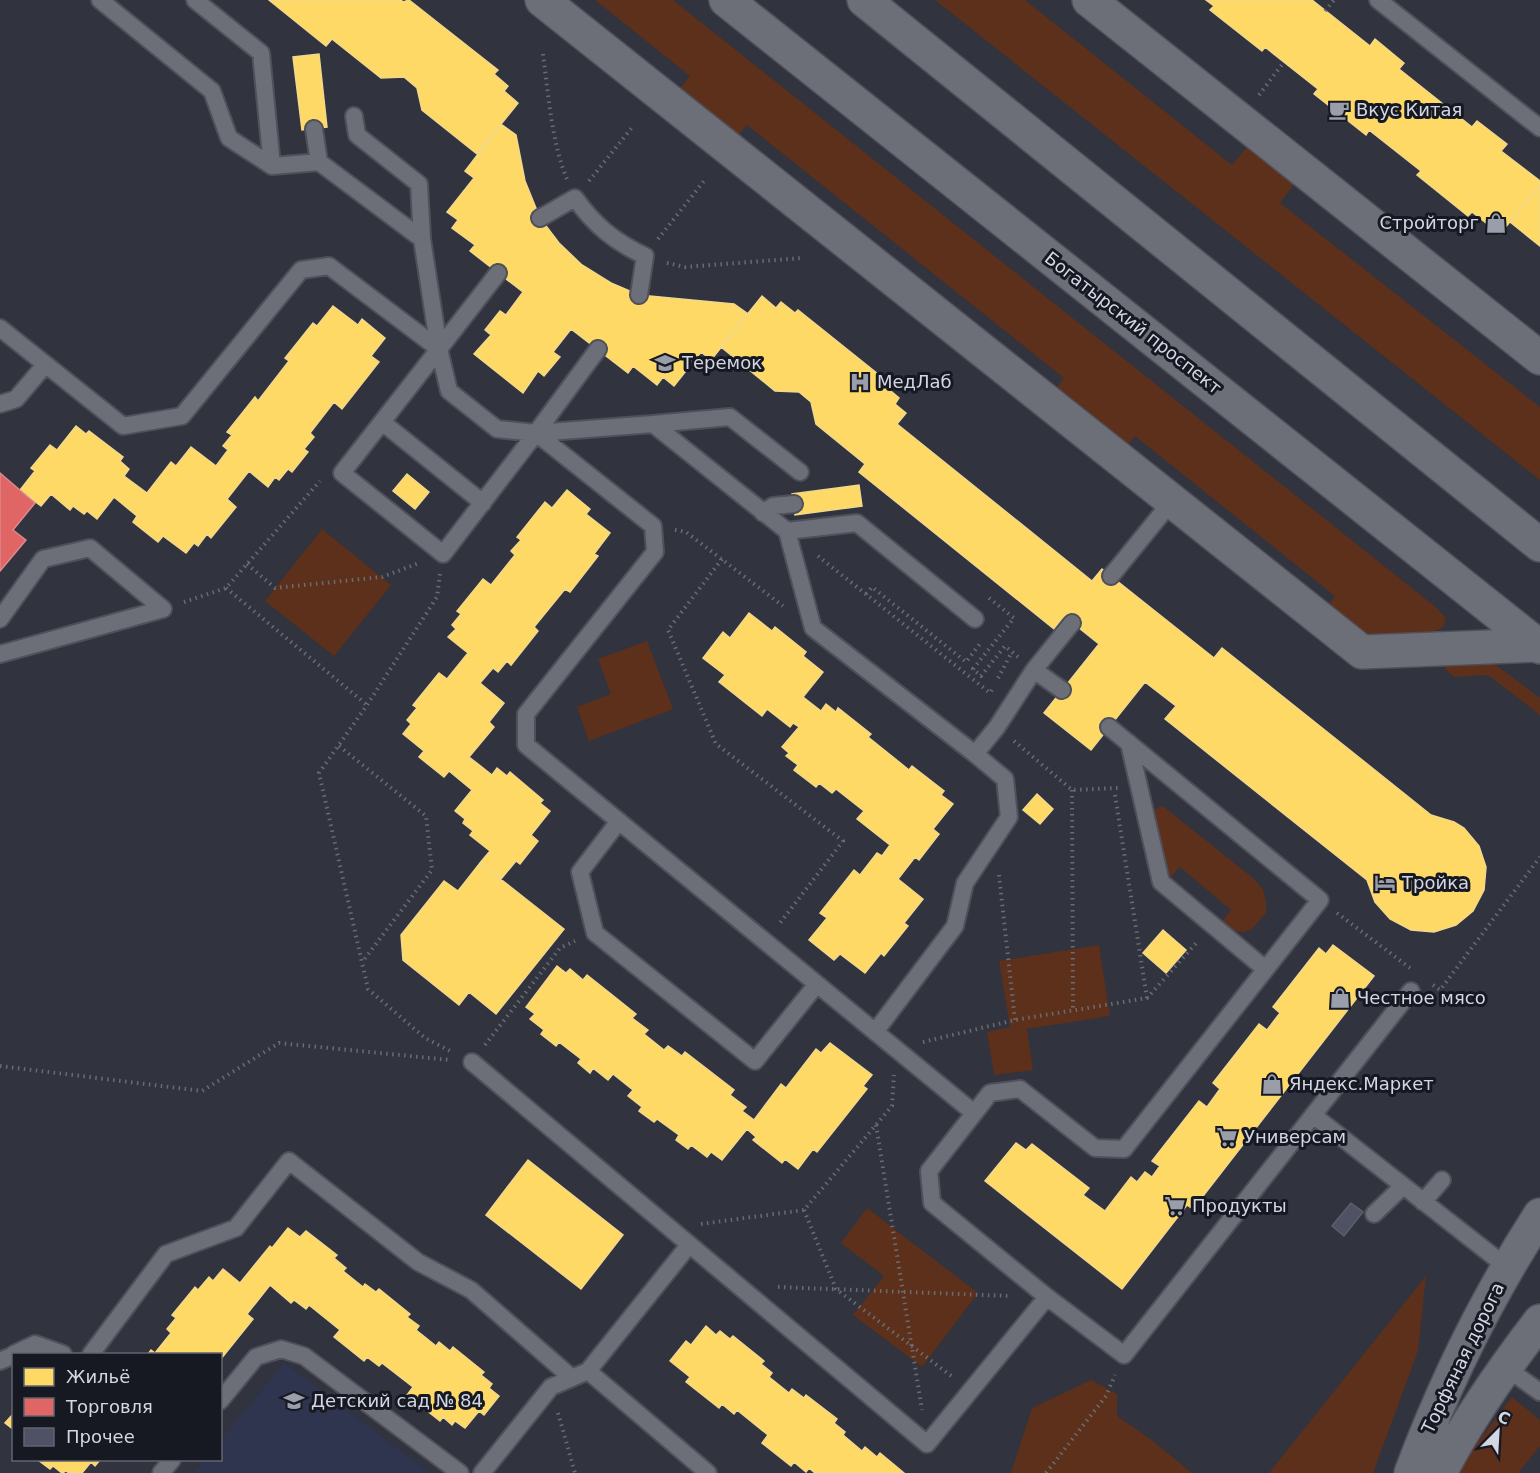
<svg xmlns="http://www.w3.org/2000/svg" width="1540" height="1473" viewBox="0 0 1540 1473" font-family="'DejaVu Sans',sans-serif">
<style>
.built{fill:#2f354e}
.green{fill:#5c301a}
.homes{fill:#ffd966;stroke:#f2d88c;stroke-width:1.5}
.shops{fill:#e06666;stroke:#dc888c;stroke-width:1.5}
.building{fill:#4f5264;stroke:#5d5f68;stroke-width:1.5}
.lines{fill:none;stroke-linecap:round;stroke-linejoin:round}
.service-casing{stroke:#4f505a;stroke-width:20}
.minor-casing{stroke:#4f505a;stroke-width:36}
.secondary-casing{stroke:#4f505a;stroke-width:36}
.path{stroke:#6a6c74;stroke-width:4;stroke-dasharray:1.5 4.5;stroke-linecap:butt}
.service{stroke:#6d6f78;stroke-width:16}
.minor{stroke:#6d6f78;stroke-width:33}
.secondary{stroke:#6d6f78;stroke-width:33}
.labels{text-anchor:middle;stroke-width:6;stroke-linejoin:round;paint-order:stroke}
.poi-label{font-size:18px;fill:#d3d7e4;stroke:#161822;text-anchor:start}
.street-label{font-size:18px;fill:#d3d7e4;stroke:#161822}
</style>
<rect width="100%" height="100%" fill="#31333e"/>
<path class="built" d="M284 1363 430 1473H193L204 1460H220L221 1440Z"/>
<path class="green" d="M595 0H673L1437 608 1446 618 1443 627 1428 636 1374 638 1356 634 1324 610 1335 596 1135 436 1124 449 1052 393 1064 378 747 125 736 138 678 91 690 76Z
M935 0H1025L1232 165 1247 147 1294 184 1280 203 1540 407V480Z
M322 529 391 585 334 656 265 601Z
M647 641 673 709 589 741 577 707 611 694 598 659Z
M1485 660 1496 665 1540 698V715L1488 675 1454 677 1446 670 1445 664Z
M1160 806 1164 807 1253 878 1263 889 1266 902V913L1251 930 1242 932 1233 930 1222 922 1231 910 1180 867 1170 878 1165 867 1155 817 1156 809Z
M1099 945 1110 1016 1027 1029 1033 1070 994 1075 987 1032 1010 1027 999 961Z
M867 1208 978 1293 922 1367 853 1315 884 1276 841 1243Z
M1426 1276 1418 1351 1373 1473H1269Z
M1091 1380 1117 1394V1416L1153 1441 1192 1473H1011L1032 1408Z
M1512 1397 1540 1420V1446L1518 1473H1455Z"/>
<path class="homes" d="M269 0H401L403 2 409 0 498 70 494 74 508 86 504 91 518 103 477 154 422 110 417 88 404 77 381 78 332 39 326 46Z
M1206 0H1312L1370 46 1375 39 1404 63 1399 69 1472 127 1477 121 1507 144 1501 151 1540 181V185L1500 234 1472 212 1468 216 1417 175 1421 171 1369 130 1366 135 1314 94 1318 89 1265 47 1262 51 1210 10 1214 6Z
M319 54 327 127 302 130 293 57Z
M501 124 516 135 525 181 540 218 559 243 582 265 611 283 639 295 734 304 748 314 711 360 701 352 674 386 663 377 657 385 633 366 628 373 571 329 553 352 560 357 544 376 538 371 523 393 474 354 491 335 485 330 500 311 506 315 523 292 470 251 475 245 452 228 458 220 447 212 474 178 465 171Z
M1540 185V246L1510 222Z
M762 296 776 308 781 302 795 313 798 310 889 383 886 387 899 398 895 404 906 413 897 424 1092 581 1102 569 1214 658 1222 648 1431 815 1454 822 1464 828 1479 846 1486 867 1484 890 1473 911 1456 925 1434 932 1411 930 1390 919 1375 902 1367 880 1165 719 1176 706 1145 682 1091 750 1044 713 1099 644 1064 616 1054 629 859 472 865 464 816 424 811 402 799 392 775 391 721 347Z
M333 306 358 325 362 319 385 338 371 356 379 362 342 409 334 402 310 433 314 437 304 449 308 452 292 472 288 469 279 480 275 477 268 487 249 471 227 499 236 507 211 538 207 534 198 546 194 543 186 553 163 536 158 542 133 522 137 516 114 497 97 519 87 511 84 514 73 506 70 510 51 494 41 506 20 490 35 471 31 468 50 445 57 450 76 426 86 434 89 431 123 457 120 461 129 469 124 476 147 493 171 462 176 466 191 447 216 466 228 450 223 446 232 435 227 432 255 397 258 401 289 361 285 358 313 323 317 326Z
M407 474 429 492 415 509 393 491Z
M859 485 862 506 795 515 792 494Z
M567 490 590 509 586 514 610 533 594 554 598 556 570 592 565 589 534 627 538 631 511 665 507 661 498 672 493 668 480 683 504 703 489 722 494 727 469 757 492 775 497 768 507 776 510 772 543 800 540 803 550 811 531 835 538 841 520 864 516 861 501 879 480 863 490 851 470 835 473 831 463 823 465 819 455 811 472 790 449 771 444 777 419 757 424 751 403 734 411 724 407 720 417 708 413 705 439 673 447 679 468 653 448 637 456 629 452 625 461 614 457 611 483 579 491 585 515 555 511 551 521 540 517 537 545 502 552 508Z
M749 613 772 631 775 627 806 652 803 656 823 672 803 697 821 711 826 704 836 712 838 708 871 734 868 737 909 770 912 766 944 791 941 795 953 804 933 829 939 834 919 860 915 857 898 879 923 899 904 923 908 926 884 956 881 953 865 973 840 954 834 960 809 940 827 918 820 913 854 870 860 875 877 853 882 856 890 845 857 819 864 811 836 789 832 793 819 783 816 787 794 770 798 765 786 756 789 753 782 747 799 727 793 723 790 727 767 709 762 716 719 682 725 675 703 658 723 632 730 638Z
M1037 794 1053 809 1040 824 1023 810Z
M480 863 564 929 496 1014 469 992 459 1005 403 960 401 935 444 881 458 891Z
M1163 930 1186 950 1166 973 1143 953Z
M1333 945 1374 976 1193 1209 1187 1205 1122 1289 985 1181 1016 1143 1026 1150 1032 1144 1089 1188 1083 1195 1105 1211 1131 1177 1137 1182 1145 1172 1152 1177 1160 1166 1152 1161 1199 1101 1207 1107 1220 1089 1213 1083 1259 1024 1267 1030 1280 1013 1273 1007 1319 948 1326 954Z
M557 966 566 973 570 969 583 980 587 975 611 994 636 1014 632 1018 648 1030 644 1034 664 1050 668 1046 682 1056 685 1052 734 1090 730 1095 746 1107 742 1111 754 1120 781 1084 786 1088 816 1049 821 1053 830 1043 872 1075 863 1086 867 1089 817 1152 813 1149 798 1169 785 1159 782 1163 753 1140 756 1137 747 1129 722 1160 711 1152 707 1157 691 1145 688 1149 676 1140 679 1135 657 1119 654 1122 639 1111 642 1107 628 1096 633 1090 613 1074 608 1080 593 1068 590 1073 578 1063 581 1059 559 1042 556 1046 541 1034 544 1030 530 1019 535 1014 526 1007Z
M528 1160 623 1235 581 1289 486 1215Z
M288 1228 300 1237 306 1231 337 1255 334 1258 346 1268 343 1271 363 1287 365 1284 376 1292 379 1289 410 1314 407 1317 419 1326 416 1330 436 1346 439 1342 450 1351 453 1347 484 1372 481 1375 492 1384 489 1388 499 1396 484 1415 479 1411 465 1428 455 1421 452 1425 443 1417 440 1421 407 1395 413 1387 382 1363 379 1366 367 1357 364 1361 334 1337 340 1330 309 1305 306 1309 294 1300 291 1303 270 1285 247 1314 253 1319 220 1360V1354H148L151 1350 155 1353 171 1333 167 1329 176 1318 172 1315 195 1287 198 1290 209 1277 213 1281 223 1269 240 1283 270 1246 272 1248Z
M706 1326 716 1335 720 1331 730 1339 733 1336 764 1361 761 1364 772 1373 769 1377 789 1393 792 1389 804 1398 806 1395 837 1419 834 1423 845 1432 843 1435 862 1451 865 1447 877 1457 880 1453 904 1473H815L809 1468 806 1472 794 1462 791 1466 762 1443 768 1435 737 1410 734 1414 722 1404 719 1408 686 1382 690 1377 670 1361 686 1341 691 1345Z
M14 1413V1430L5 1423Z
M38 1460H100L95 1466 91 1462 82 1473H69L66 1471 62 1473 53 1466 50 1469Z"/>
<path class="shops" d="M0 473 35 503 13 530 26 540 0 571Z"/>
<path class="building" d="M1351 1203 1363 1212 1344 1236 1332 1226Z"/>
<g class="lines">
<g class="service-casing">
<path id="service" d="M100 0 212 91 229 138 272 166 319 162 422 239 439 349 342 473 443 554 536 433 653 424 787 531 813 628 975 754 1005 779 1009 817 965 883 955 926 875 1032
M195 0 261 53 272 166
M1378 0 1540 128
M354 116 357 135 419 184 422 239
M314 129 319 162
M540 218 575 198C594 225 615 242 645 256L639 295
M498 273 439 349 449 391 497 429 536 433 598 349
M0 328 123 426 182 416 301 270 329 266 439 349
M0 404 16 399 45 365
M382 422 483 503
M653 424 730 417 800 472
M536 433 653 526 655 552 526 714V745L974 1113
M763 513 773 506 794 504
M787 531 857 523 975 619
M1111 576 1172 501
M0 619 43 559 90 548 163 609
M0 654 163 609
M1034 670 1062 690
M1109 727 1320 900 1124 1149 1095 1148 1020 1089 990 1093 929 1171 932 1203 1047 1297 1124 1355 1411 991
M1129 743 1161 882 1264 968
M975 754 997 727 1034 670 1072 623
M619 821 580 872 595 933 755 1061 817 984
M472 1062 927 1444 1047 1297
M1313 1115 1507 1267
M1423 1202 1442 1180
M1374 1214 1403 1186
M14 1354 35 1344 63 1354
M91 1354 166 1254 236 1228 289 1161 418 1262 471 1290 572 1378
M0 1361 14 1355
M1505 1367 1540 1392
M588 1371 708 1473
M220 1401 256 1357 281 1349 304 1356 460 1473
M161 1473 172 1460
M482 1473 551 1387 588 1371 689 1245"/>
</g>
<g class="minor-casing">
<path id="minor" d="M542 0 1362 652 1538 645
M1089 0 1540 358"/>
</g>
<g class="secondary-casing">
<path id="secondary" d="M726 0 1540 647
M864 0 1540 545
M1411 1473C1445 1382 1487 1297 1540 1215
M1440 1473C1468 1419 1503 1369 1540 1321"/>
</g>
<path class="path" d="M1325 11 1334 0
M543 54C548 91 552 145 567 179
M1259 95 1284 62
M589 181 634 125
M658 239 704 181
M667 263 685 267 802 258
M675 530 686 532 783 606
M818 556 990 693 992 690
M722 559 668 630 716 744 843 841 780 923
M247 564 275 588 382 577 419 563
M440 574 437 597 367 705 319 773 368 989 425 1038 452 1052
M226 588 367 705
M866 594 872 587 966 662 982 641
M989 598 1014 618 973 669 981 676 1005 646 1018 657
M184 602 226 588 320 481
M998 678 1012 652
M1014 741 1072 790 1118 788
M339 746 426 816 432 870 363 961
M1072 790 1073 1011
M1115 795 1147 998
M999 875 1015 1020
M1337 913 1410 968
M1433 985 1440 990 1540 857
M923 1042 1015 1020 1147 998 1198 941
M485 1045 560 948 575 941
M0 1066 202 1091 279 1043 450 1060
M876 1125 922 1410
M804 1210 836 1289 954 1378
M701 1224 804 1210 892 1106 894 1075
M778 1287 1010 1296
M558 1413 575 1473
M1046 1473 1106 1396 1115 1375"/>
<use href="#service" class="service"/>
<use href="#minor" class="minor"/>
<use href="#secondary" class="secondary"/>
</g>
<defs>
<g id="cafe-bare" transform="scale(1.62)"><path d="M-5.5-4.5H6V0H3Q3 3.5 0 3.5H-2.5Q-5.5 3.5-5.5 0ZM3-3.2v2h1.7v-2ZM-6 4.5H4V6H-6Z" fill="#9a9eaa" stroke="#161822" stroke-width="2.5" paint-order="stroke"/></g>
<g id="shop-bare" transform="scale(1.62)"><path d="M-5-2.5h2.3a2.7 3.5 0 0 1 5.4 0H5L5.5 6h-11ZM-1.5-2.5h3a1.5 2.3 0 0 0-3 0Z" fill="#9a9eaa" stroke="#161822" stroke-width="2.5" paint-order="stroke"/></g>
<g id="school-bare" transform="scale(1.62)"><path d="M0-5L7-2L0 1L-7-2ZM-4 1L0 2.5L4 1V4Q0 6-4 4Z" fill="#9a9eaa" stroke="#161822" stroke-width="2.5" paint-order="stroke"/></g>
<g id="hospital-bare" transform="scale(1.62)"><path d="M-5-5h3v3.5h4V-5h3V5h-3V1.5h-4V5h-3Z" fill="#9a9eaa" stroke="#161822" stroke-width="2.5" paint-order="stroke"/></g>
<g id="hotel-bare" transform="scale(1.62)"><path d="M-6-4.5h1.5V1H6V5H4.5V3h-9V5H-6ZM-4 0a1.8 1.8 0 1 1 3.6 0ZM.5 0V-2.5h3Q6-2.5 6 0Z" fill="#9a9eaa" stroke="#161822" stroke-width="2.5" paint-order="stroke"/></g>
<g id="supermarket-bare" transform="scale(1.62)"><path d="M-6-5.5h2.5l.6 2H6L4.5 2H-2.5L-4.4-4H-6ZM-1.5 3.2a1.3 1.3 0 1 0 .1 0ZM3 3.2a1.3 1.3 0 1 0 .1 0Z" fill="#9a9eaa" stroke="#161822" stroke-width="2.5" paint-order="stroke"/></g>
</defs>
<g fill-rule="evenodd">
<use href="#cafe-bare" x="1339" y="110"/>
<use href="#shop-bare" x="1496" y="223"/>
<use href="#school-bare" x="665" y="363"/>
<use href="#hospital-bare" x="860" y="382"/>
<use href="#hotel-bare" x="1385" y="883"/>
<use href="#shop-bare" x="1340" y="998"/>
<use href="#shop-bare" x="1272" y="1084"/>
<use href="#supermarket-bare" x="1227" y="1137"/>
<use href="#supermarket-bare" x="1175" y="1206"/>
<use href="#school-bare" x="294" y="1401"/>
</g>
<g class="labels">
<g class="poi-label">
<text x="1356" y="116">Вкус Китая</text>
<text x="1479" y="229" text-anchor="end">Стройторг</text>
<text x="682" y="369">Теремок</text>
<text x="877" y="388">МедЛаб</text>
<text x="1402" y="889">Тройка</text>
<text x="1357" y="1004">Честное мясо</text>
<text x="1289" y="1090">Яндекс.Маркет</text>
<text x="1244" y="1143">Универсам</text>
<text x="1192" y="1212">Продукты</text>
<text x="311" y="1407">Детский сад № 84</text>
</g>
<g class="street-label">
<text transform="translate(1133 323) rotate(38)" y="6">Богатырский проспект</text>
<text transform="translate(1463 1358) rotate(-64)" y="6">Торфяная дорога</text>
</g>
</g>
<rect x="12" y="1353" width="210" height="108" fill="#161822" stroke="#626470" stroke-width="1.5"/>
<rect x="24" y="1368" width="30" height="18" fill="#ffd966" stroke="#626470" stroke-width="1.5"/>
<text x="66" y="1383" font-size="18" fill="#d3d7e4">Жильё</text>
<rect x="24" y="1398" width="30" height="18" fill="#e06666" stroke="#626470" stroke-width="1.5"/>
<text x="66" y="1413" font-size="18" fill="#d3d7e4">Торговля</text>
<rect x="24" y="1428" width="30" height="18" fill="#4f5264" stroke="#626470" stroke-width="1.5"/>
<text x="66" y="1443" font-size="18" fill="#d3d7e4">Прочее</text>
<g transform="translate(1498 1431) rotate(24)" stroke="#161822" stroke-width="4.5" paint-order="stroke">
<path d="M0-4.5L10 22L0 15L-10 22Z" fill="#d3d7e4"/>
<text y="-9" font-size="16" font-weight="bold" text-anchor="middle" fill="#d3d7e4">С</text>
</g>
</svg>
